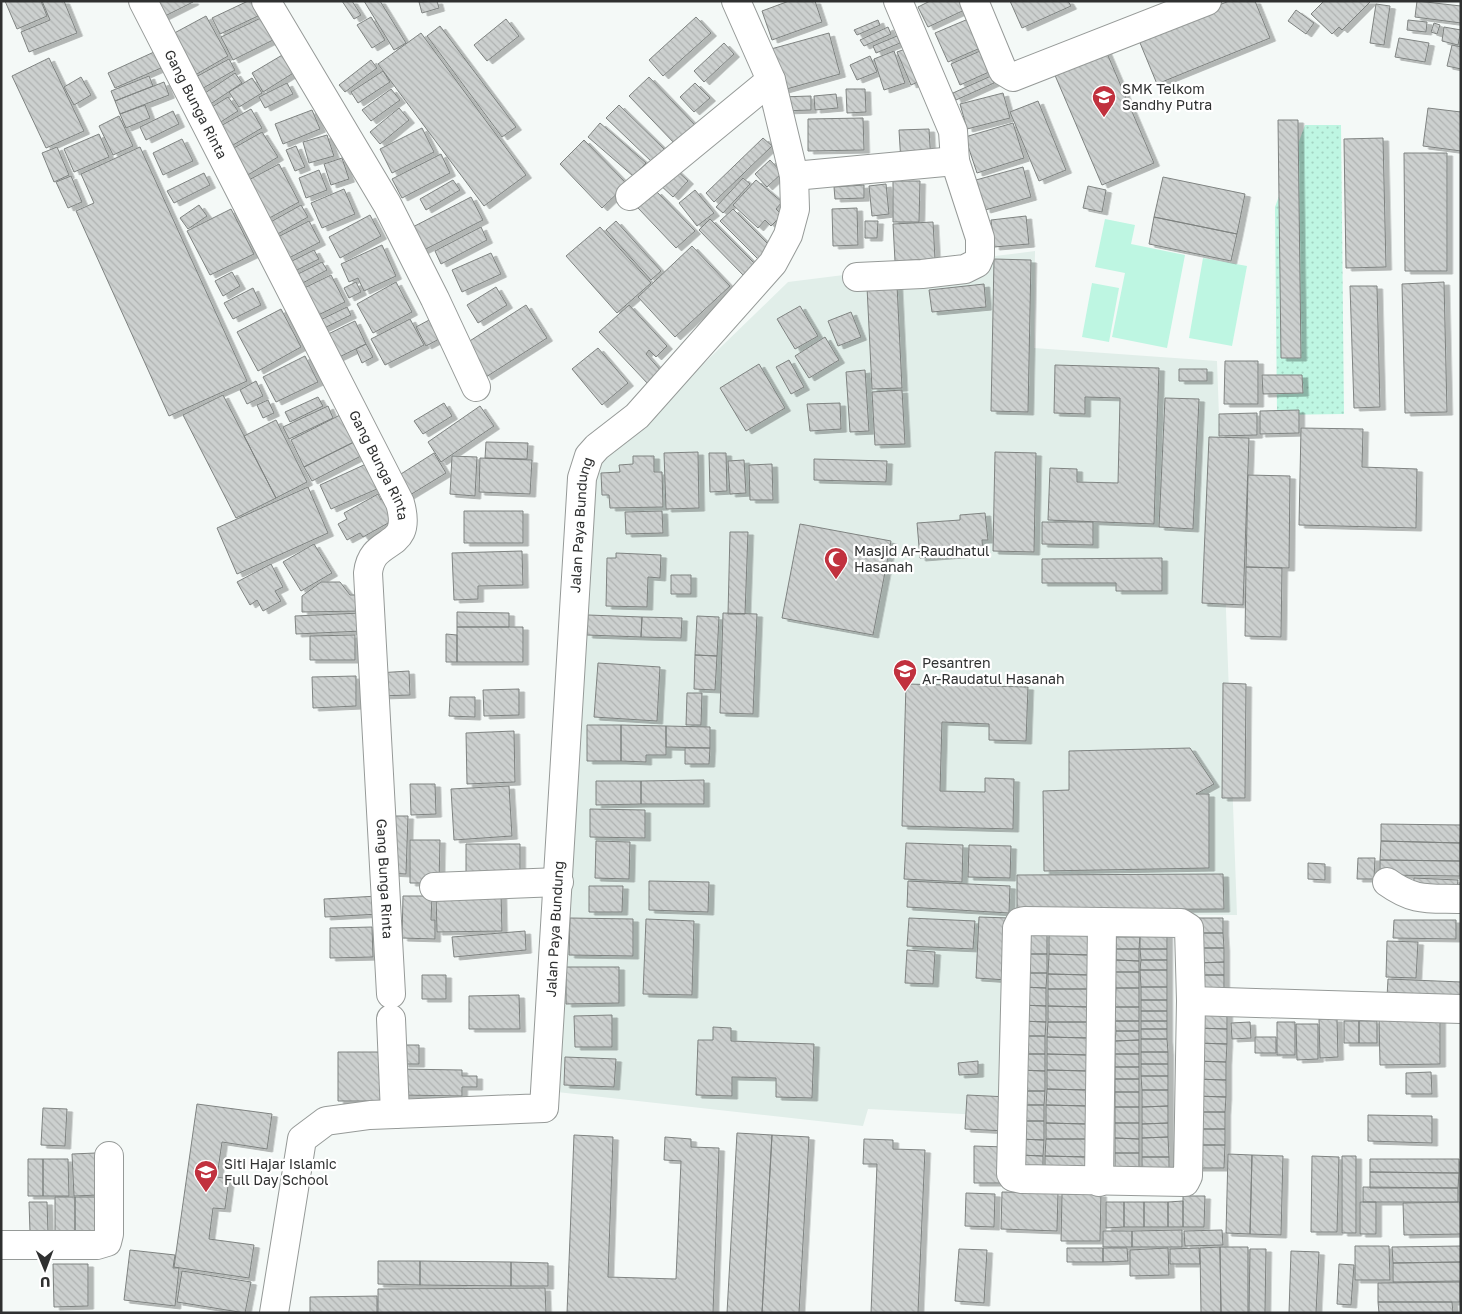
<svg xmlns="http://www.w3.org/2000/svg" width="1462" height="1314" viewBox="0 0 1462 1314" font-family="'Golos Text',sans-serif">
<style>
.built{fill:#e1eee9}
.grass{fill:url(#grass-dots)}
.garden{fill:#bef6e2}
.building{fill:url(#building-back-hatch);stroke:#7f8381;filter:url(#shadow)}
.lines{fill:none;stroke-linecap:round;stroke-linejoin:round}
.minor-casing{stroke:#969a98;stroke-width:30}
.minor{stroke:#fff;stroke-width:28}
.labels{text-anchor:middle;stroke-width:4.5;stroke-linejoin:round;paint-order:stroke}
.poi-label{font-size:14px;fill:#2f3030;stroke:#fff;text-anchor:start}
.street-label{font-size:14px;fill:#2f3030;stroke:#fff}
</style>
<defs>
<pattern id="grass-dots" width="8" height="8" patternUnits="userSpaceOnUse" patternTransform="scale(1.25)"><rect width="8" height="8" fill="#bef6e2"/><path d="M2 2h.1M6 6h.1" fill="none" stroke="#a4d3c2" stroke-width="1.8" stroke-linecap="round"/></pattern>
<pattern id="building-back-hatch" width="6" height="6" patternUnits="userSpaceOnUse" patternTransform="scale(1.25)"><rect width="6" height="6" fill="#ccd0cf"/><path d="M-1 5l2 2M0 0l6 6M5-1l2 2" fill="none" stroke="#b0b3b2"/></pattern>
<filter id="shadow"><feDropShadow dx="5.5" dy="3" stdDeviation="0" flood-color="#0004"/></filter>
</defs>
<rect width="100%" height="100%" fill="#f4f9f7"/>
<path class="built" d="M1035 251 1034 348 1217 361 1237 915 1015 914 1000 1116 868 1109 863 1126 557 1092 594 470 788 282Z"/>
<path class="grass" d="M1305 125H1341L1344 414 1277 415 1275 207Z"/>
<path class="garden" d="M1105 219 1135 225 1131 244 1185 255 1167 348 1112 337 1125 273 1095 267Z
M1203 258 1247 266 1232 346 1189 338Z
M1092 283 1119 288 1109 342 1082 337Z"/>
<path class="building" d="M5 1H41L47 16 17 29Z
M42 1H64L77 33 29 52 21 32 50 20Z
M152 1H193V2L161 18Z
M248 1H251L258 16 220 34 212 18Z
M342 1H352L361 15 354 19Z
M364 1H380L406 43 394 50Z
M437 1 439 8 422 13 419 2Z
M789 1H815L822 22 772 40 762 11Z
M930 1H971L973 6 928 27 918 7Z
M1010 1H1068L1071 6 1022 28Z
M1229 1H1255L1270 38 1157 84 1138 38Z
M1324 1H1371L1342 30 1339 27 1332 34 1311 14Z
M1417 1 1461 6V23L1415 17Z
M1376 4 1390 6 1384 45 1370 43Z
M1296 10 1314 23 1306 34 1288 21Z
M206 16 228 56 190 78 167 37Z
M263 17 275 39 233 60 221 37Z
M371 17 385 40 372 48 357 25Z
M696 17 711 33 663 76 649 60Z
M973 17 985 46 948 62 935 33Z
M506 19 519 36 487 61 474 45Z
M878 20 880 25 857 35 854 30Z
M1408 20 1427 22 1426 32 1407 30Z
M1434 23 1440 25 1437 34 1431 32Z
M440 26 516 127 502 137 427 36Z
M888 27 891 34 864 46 860 40Z
M1444 27 1461 30 1458 45 1442 41Z
M421 33 526 175 484 206 378 64Z
M829 33 840 74 783 90 771 49Z
M897 36 900 43 876 53 873 46Z
M1399 38 1429 43 1425 62 1395 57Z
M724 43 734 54 704 82 694 71Z
M1452 45 1461 47V69L1447 66Z
M914 46 927 78 911 85 897 52Z
M894 51 905 83 884 90 874 59Z
M980 51 989 72 960 85 951 64Z
M1106 51 1154 163 1102 185 1054 73Z
M154 52 161 68 115 88 108 73Z
M284 54 295 72 263 92 252 73Z
M870 56 877 72 857 80 850 65Z
M49 58 84 131 46 148 12 76Z
M229 59 235 70 198 91 192 79Z
M371 60 377 68 345 92 339 85Z
M383 71 390 82 358 103 351 92Z
M235 73 242 83 206 107 199 97Z
M149 76 153 86 115 101 111 91Z
M991 76 994 83 956 100 953 93Z
M81 77 91 95 74 105 64 87Z
M649 77 696 126 676 145 629 96Z
M252 78 262 93 239 107 229 92Z
M164 82 169 95 120 114 115 101Z
M287 83 293 94 265 108 259 97Z
M695 83 710 98 694 112 680 97Z
M391 89 400 100 371 121 362 110Z
M846 89H865L866 112 847 113Z
M1003 93 1010 118 967 129 960 104Z
M836 94 838 108 815 110 814 96Z
M811 96V110L781 111 780 97Z
M228 97 238 111 216 125 207 110Z
M1038 101 1066 170 1039 181 1010 112Z
M145 105 150 118 126 128 120 114Z
M619 105 665 150 653 163 606 118Z
M399 108 409 120 380 144 370 132Z
M1428 108 1461 112V151L1423 146Z
M251 109 262 128 228 148 217 128Z
M312 110 320 129 283 144 275 124Z
M173 111 179 124 146 140 140 127Z
M119 116 133 146 113 155 99 126Z
M863 118 864 150 808 151V119Z
M1278 120H1298L1301 358H1281Z
M600 123 646 163 633 176 588 137Z
M1013 123 1024 158 977 173 965 137Z
M422 128 434 152 392 173 380 149Z
M929 129 931 162 901 163 899 130Z
M262 132 278 157 241 179 225 153Z
M99 134 109 157 74 172 64 149Z
M327 135 334 156 309 163 303 142Z
M763 138 772 146 714 202 706 193Z
M1383 138 1386 267 1346 268 1344 139Z
M182 139 193 161 163 175 153 153Z
M584 140 627 184 602 208 560 164Z
M296 146 305 167 295 171 286 150Z
M57 147 69 175 54 182 42 153Z
M140 147 247 381 169 416 76 211 94 203 81 174Z
M1404 153H1447V271H1405Z
M441 154 450 173 402 198 392 179Z
M342 158 349 179 331 185 324 164Z
M770 160 782 173 767 187 755 174Z
M279 164 299 202 262 222 241 184Z
M672 166 688 181 673 197 657 182Z
M1023 167 1031 197 985 210 976 180Z
M319 170 327 190 306 198 299 178Z
M204 173 210 185 174 203 167 191Z
M71 176 82 202 68 208 56 182Z
M1163 177 1245 194 1237 234 1154 217Z
M743 178 750 184 723 213 716 207Z
M453 180 460 190 426 210 420 199Z
M756 180 782 202 776 209 782 215 771 226 765 220 758 228 733 205Z
M893 181H920L919 222H893Z
M886 184 889 214 872 216 869 186Z
M864 185V198L835 199 834 187Z
M1088 186 1106 190 1102 212 1083 208Z
M344 189 355 214 322 228 311 203Z
M695 190 714 213 697 226 679 203Z
M656 191 695 231 676 248 638 208Z
M471 197 483 220 418 253 407 230Z
M199 205 207 216 188 229 180 218Z
M301 205 308 217 274 236 267 224Z
M857 208 858 245 833 246 832 209Z
M231 209 254 254 210 275 187 231Z
M733 209 772 248 759 260 720 221Z
M370 215 381 236 340 258 329 237Z
M1026 216 1029 244 994 247 991 220Z
M1154 217 1237 234 1231 261 1149 244Z
M710 219 757 266 745 277 699 230Z
M309 221 320 242 285 260 274 239Z
M616 221 661 271 651 280 606 230Z
M865 221H878L877 238H865Z
M933 222 935 259 895 261 893 224Z
M481 227 487 240 441 264 435 251Z
M600 227 651 283 617 313 566 256Z
M382 245 396 276 364 291 358 278 349 282 341 264Z
M692 246 730 286 675 337 638 297Z
M314 250 319 259 291 273 286 264Z
M491 253 501 274 462 292 452 270Z
M994 259 1031 260 1028 412 991 411Z
M322 262 327 270 297 286 292 277Z
M232 272 240 286 223 296 215 281Z
M331 275 345 302 312 318 298 291Z
M356 282 361 292 349 298 344 288Z
M396 282 412 312 373 333 357 304Z
M1444 282 1447 412 1405 413 1402 284Z
M984 284 986 307 932 312 929 290Z
M897 285 902 388 872 389 867 287Z
M1350 286H1377L1380 407 1354 408Z
M496 287 507 305 478 323 467 305Z
M253 288 261 305 233 319 224 303Z
M526 305 547 338 486 377 465 344Z
M629 305 667 346 656 357 649 350 646 354 662 372 649 385 599 332Z
M800 306 818 336 795 349 777 319Z
M347 307 351 315 318 331 314 323Z
M281 309 301 347 258 371 237 332Z
M851 312 861 337 838 346 828 321Z
M410 319 424 345 385 365 371 339Z
M431 319 441 338 426 346 416 327Z
M355 321 366 344 331 361 320 338Z
M825 337 839 360 809 378 795 356Z
M366 344 373 357 362 363 356 349Z
M598 348 628 383 602 405 572 369Z
M305 356 318 382 276 402 263 377Z
M789 360 804 387 791 394 776 367Z
M1225 361H1258V404H1224Z
M759 364 785 408 746 431 720 388Z
M1055 365 1159 368 1154 524 1048 520 1050 468 1077 469V482L1118 483 1120 398 1085 397V414L1054 413Z
M1179 369H1207V381H1179Z
M865 370 869 431 850 432 846 372Z
M1262 375H1302L1303 393 1263 394Z
M256 381 263 396 247 404 240 390Z
M902 390 905 444 875 445 872 392Z
M223 395 276 498 236 518 183 415Z
M318 397 323 406 290 422 285 412Z
M1165 398 1199 399 1193 529 1159 527Z
M268 400 274 413 263 418 257 405Z
M444 403 452 416 423 434 414 421Z
M840 403 841 429 810 431 807 404Z
M328 406 333 418 289 439 283 427Z
M480 406 494 426 441 462 428 442Z
M1299 410V433L1260 434V411Z
M1257 413V435L1219 436V414Z
M340 415 354 442 304 467 291 440Z
M276 420 307 482 276 498 244 436Z
M1301 428 1363 429 1362 467 1417 469 1416 528 1299 525Z
M1209 437 1249 438 1243 605 1202 603Z
M354 442 361 456 312 481 304 467Z
M486 442 528 443 527 459 485 458Z
M698 452 699 508 666 509 664 453Z
M995 452 1036 453 1034 552 993 551Z
M434 453 446 473 405 498 393 479Z
M709 453H726L727 491 710 492Z
M452 456 477 457 475 496 450 494Z
M633 456H654V472H662L663 507 610 508 609 495H602L601 473 620 472 619 465 633 464Z
M480 458 532 460 530 494 479 492Z
M814 459 887 461 886 482 814 480Z
M744 460 746 493 730 494 728 461Z
M366 464 377 489 331 509 320 485Z
M772 464 773 500H750L749 465Z
M1248 475 1290 476 1289 568 1246 567Z
M308 487 328 533 237 574 217 528Z
M378 494 381 500 387 496 399 517 363 537 360 533 347 540 338 524 347 519 344 513Z
M464 511H523V543H464Z
M662 511 663 533 626 534 625 512Z
M985 513 988 540H982L983 553 920 558 917 523 960 520V515Z
M1042 522H1093V545L1042 544Z
M800 524 891 541 873 635 782 618Z
M730 532H748L745 614H728Z
M314 544 332 573 301 591 283 562Z
M522 551 523 585 478 586V599L454 600 452 553Z
M616 553 661 555 660 578 648 577 647 607 606 606 607 558H616Z
M1162 558V591H1116V583H1042V559Z
M271 564 283 587 275 591 281 601 263 611 257 600 250 605 237 582Z
M1246 567 1282 568 1281 637 1245 636Z
M671 575H691V594H671Z
M321 582H340L350 595H362V611L302 612V596Z
M457 612 509 613V627H457Z
M361 613 362 631 296 634 295 616Z
M723 613 757 614 753 714 720 713Z
M588 615 642 617 641 637 587 635Z
M697 616 719 617 717 656 695 655Z
M642 617 682 618 681 638 641 637Z
M457 627H523V662H457Z
M446 634 457 635V662H446Z
M355 635V660H310V636Z
M695 655 717 656 715 690 694 689Z
M598 663 660 667 657 721 594 717Z
M409 671 410 695 378 696 377 673Z
M356 676V706L313 708 312 677Z
M1223 683 1246 684 1245 798H1222Z
M906 684 1028 687 1026 741 989 740V724L942 722 940 791 985 792V778L1014 779 1013 829 902 826Z
M519 689V715L484 716 483 690Z
M687 693H702L701 725H686Z
M450 697H475V717L449 716Z
M587 725H621V761H587Z
M621 725 666 726V755H646V762L621 761Z
M666 726 710 727V748L666 747Z
M514 731 515 782 467 784 466 733Z
M685 748H710L709 764H685Z
M1190 748 1214 784 1196 794H1209V868L1044 871 1043 791 1069 790V751Z
M704 780V804H641V781Z
M596 781H641V804L596 805Z
M410 784H435L436 814 411 815Z
M509 786 512 836 454 840 451 789Z
M590 809 645 810V838L590 837Z
M387 816H408L406 874 385 873Z
M1381 824 1461 825 1460 843 1381 841Z
M410 840H440L439 883H410Z
M596 841 630 842 629 879 595 878Z
M1381 841 1460 843V861L1380 860Z
M906 843 963 845 962 882 904 879Z
M466 844H520V881H466Z
M969 845 1011 846 1010 878 968 877Z
M1358 858H1375L1374 879H1357Z
M1380 860 1460 861V876L1380 875Z
M1308 863 1325 864V880L1308 879Z
M1223 874 1224 909 1017 910V875Z
M1414 878 1458 880 1457 891 1413 890Z
M649 881 709 882 708 912 649 910Z
M908 881 1010 886 1009 913 907 907Z
M589 886H623L622 912H589Z
M501 893 502 931 437 932 436 894Z
M378 896 379 914 325 917 324 899Z
M403 896H432L431 920H435V939L402 938Z
M979 917 1009 918 1007 980 976 978Z
M570 918 633 919V956L569 955Z
M909 918 975 921 973 949 907 946Z
M1198 918H1223V933H1198Z
M646 919 694 921 692 995 643 994Z
M1394 920H1456V939L1393 938Z
M372 927 373 957 330 958V928Z
M525 931 526 950 454 957 452 937Z
M1049 933 1090 934V955L1049 954Z
M1198 933H1223L1224 948H1198Z
M1021 934H1047V954H1021Z
M1140 935H1167V949H1140Z
M1116 937H1140L1139 949H1116Z
M1387 941 1418 942 1416 978 1386 977Z
M1198 948H1224V962L1198 963Z
M1116 949H1139V961L1116 960Z
M1140 949H1167V960H1141Z
M907 950 935 952 933 984 905 983Z
M1021 954H1047V973H1021Z
M1049 954 1090 955V975L1048 974Z
M1116 960 1139 961V972H1115Z
M1141 960H1167V970H1140Z
M1224 962V975H1199L1198 963Z
M566 967H619V1003L566 1004Z
M1140 970H1167V987H1141Z
M1115 972H1139V988H1116Z
M1021 973H1047L1046 988 1021 987Z
M1048 974 1090 975V989H1048Z
M422 975H446V999H422Z
M1199 975H1224V989L1198 990Z
M1388 979 1461 982V1000L1387 997Z
M1021 987 1046 988V1006L1020 1005Z
M1141 987H1167V1000H1141Z
M1116 988H1139V1007H1115Z
M1048 989H1090L1089 1007 1048 1006Z
M519 995 520 1029H469V996Z
M1141 1000H1167V1011H1141Z
M1020 1005 1046 1006V1022L1020 1021Z
M1048 1006 1089 1007V1022H1048Z
M1115 1007H1139V1021H1115Z
M1196 1009H1227V1029L1196 1028Z
M1141 1011H1167V1021H1141Z
M612 1015V1047H575L574 1016Z
M1440 1017V1064L1380 1065 1379 1018Z
M1319 1019H1337L1338 1057 1320 1058Z
M1020 1021 1046 1022 1045 1036H1020Z
M1115 1021H1139V1031H1116Z
M1141 1021H1167V1029H1141Z
M1344 1021H1359V1043H1344Z
M1359 1021H1377V1043H1359Z
M1048 1022H1089V1038L1047 1037Z
M1250 1022 1251 1038 1232 1039 1231 1023Z
M1277 1022H1295V1055H1277Z
M1296 1024H1318V1059L1297 1060Z
M713 1027 731 1028V1041L814 1044 812 1098 776 1097V1078L732 1077V1096L696 1095 698 1040H713Z
M1196 1028 1227 1029V1044L1196 1043Z
M1141 1029H1167V1039H1141Z
M1116 1031H1139V1040L1115 1041Z
M1020 1036H1045V1054H1020Z
M1047 1037 1089 1038 1088 1055 1047 1054Z
M1255 1037H1276V1053H1255Z
M1141 1039H1167L1168 1052H1141Z
M1139 1040V1054H1115V1041Z
M1196 1043 1227 1044 1226 1062 1196 1061Z
M403 1045H419V1064H403Z
M338 1052H385V1101H338Z
M1141 1052H1168V1064H1141Z
M1020 1054H1045V1071L1019 1070Z
M1047 1054 1088 1055V1071L1047 1070Z
M1115 1054H1139V1067H1115Z
M565 1057 616 1059 614 1087 564 1085Z
M978 1061V1074L959 1075 958 1063Z
M1196 1061 1226 1062V1080L1195 1079Z
M1141 1064H1168V1076H1141Z
M1115 1067H1139V1079H1115Z
M400 1069 462 1070V1076H477V1087H462V1096L400 1095Z
M1019 1070 1045 1071V1091H1019Z
M1047 1070 1088 1071V1090L1047 1089Z
M1431 1072 1432 1094H1406V1073Z
M1141 1076H1168V1090H1142Z
M1115 1079H1139V1092H1115Z
M1195 1079 1226 1080V1097L1195 1096Z
M1047 1089 1088 1090V1106L1046 1105Z
M1142 1090H1168V1106L1142 1107Z
M1019 1091H1045L1044 1105H1019Z
M1115 1092H1139V1107H1115Z
M967 1095 1008 1097 1006 1131 965 1129Z
M1195 1096 1226 1097 1225 1112H1195Z
M197 1104 272 1114 267 1149 222 1142 217 1177 229 1179 225 1209 213 1208 209 1239 254 1245 249 1278 174 1267Z
M1019 1105H1044V1121H1018Z
M1046 1105 1088 1106 1087 1124 1046 1123Z
M1168 1106V1123L1142 1124V1107Z
M1115 1107H1139V1123H1115Z
M43 1108 67 1109 65 1146 41 1145Z
M1195 1112H1225V1129H1195Z
M1368 1115 1432 1116V1143L1368 1141Z
M1018 1121H1044V1140L1018 1139Z
M1046 1123 1087 1124V1139H1046Z
M1115 1123H1139V1139L1115 1138Z
M1168 1123V1137L1142 1138V1124Z
M1195 1129H1225V1145H1194Z
M737 1133 772 1135 762 1313H727Z
M574 1135 613 1137 608 1277 676 1279 681 1161 664 1160 665 1137 691 1139V1147L719 1148 713 1313H567Z
M772 1135 809 1137 799 1313H762Z
M1168 1137 1169 1157H1142V1138Z
M1115 1138 1139 1139V1153H1115Z
M864 1139 893 1140V1149L925 1150 918 1313H871L877 1164H863Z
M1018 1139 1044 1140 1043 1156 1018 1155Z
M1046 1139H1087V1157L1045 1156Z
M1194 1145H1225L1224 1168H1194Z
M974 1146 1006 1147 1005 1183H974Z
M96 1153 98 1195 74 1196 72 1154Z
M1115 1153H1139V1173H1115Z
M1228 1154 1252 1155 1250 1234 1226 1233Z
M1018 1155 1043 1156V1174H1017Z
M1252 1155 1283 1156 1281 1235 1250 1234Z
M1045 1156 1087 1157V1175L1045 1174Z
M1312 1156 1339 1157 1337 1232H1311Z
M1342 1156H1356V1233H1342Z
M1142 1157H1169V1174H1142Z
M28 1159H43V1196H28Z
M43 1159H68L69 1196H43Z
M1370 1159H1459V1173L1370 1172Z
M1370 1172 1459 1173 1458 1188H1370Z
M1363 1187 1458 1188V1202H1363Z
M1002 1192 1058 1193 1057 1231 1001 1229Z
M966 1193 995 1194 994 1227 965 1226Z
M1062 1194H1101L1100 1241H1061Z
M1183 1196H1205L1204 1227H1183Z
M55 1197H75V1237H55Z
M75 1197H98V1238L75 1237Z
M1183 1201V1227H1168V1202Z
M29 1202H47L48 1232H30Z
M1106 1202H1124V1227L1106 1228Z
M1124 1202H1144V1227H1124Z
M1144 1202H1168V1227H1144Z
M1360 1202H1376V1234H1360Z
M1460 1202 1461 1234 1404 1235 1403 1203Z
M1182 1230V1247H1132V1231Z
M1222 1230 1223 1245 1185 1246 1184 1231Z
M1103 1231H1132V1247H1103Z
M1355 1246H1389L1390 1280H1355Z
M1461 1246V1262L1393 1263 1392 1247Z
M1220 1247H1248V1313H1221Z
M1220 1247 1221 1313H1201L1200 1248Z
M1067 1248H1103V1262H1067Z
M1103 1248H1127L1128 1261 1103 1262Z
M1168 1248 1169 1275 1130 1276V1250Z
M1199 1248 1200 1264H1170V1249Z
M959 1249 987 1250 984 1303 955 1301Z
M1250 1249H1266L1265 1313H1249Z
M130 1250 175 1255 173 1268H179L175 1306 124 1300Z
M1291 1251 1319 1252 1316 1313H1289Z
M378 1261H420V1285L378 1284Z
M420 1261 511 1262V1286L420 1285Z
M511 1262 548 1263V1286H511Z
M1461 1262V1281L1393 1282V1263Z
M53 1264H88V1306L54 1307Z
M1339 1264 1354 1265 1351 1305 1337 1304Z
M182 1271 251 1282 245 1313 177 1302Z
M1460 1282V1302H1378V1283Z
M545 1288 546 1313H378V1289Z
M377 1296V1313H310V1297Z
M1378 1302H1452L1453 1313H1379Z"/>
<g class="lines">
<g class="minor-casing">
<g id="minor">
<path id="s1" d="M143 1 400 503C414 553 372 534 368 573L391 994"/>
<path d="M266 1 387 204 435 299 476 387"/>
<path d="M974 1 1003 71 1013 77 1207 1"/>
<path d="M794 176 955 161"/>
<path d="M630 196 771 80"/>
<path d="M857 277 922 274 965 269 977 263 980 256V238L955 161 953 131 898 1"/>
<path d="M1387 882C1415 902 1428 898 1461 899"/>
<path d="M434 887 559 882"/>
<path d="M1024 921 1181 923 1189 928 1191 1001 1188 1176 1185 1182 1022 1179 1013 1177 1011 1174 1017 928 1020 922Z"/>
<path d="M1191 1001 1461 1009"/>
<path d="M391 1019 395 1114"/>
<path d="M1099 1182 1102 924"/>
<path d="M1 1245H97L107 1242 109 1234V1156"/>
<path id="s2" d="M274 1313 302 1139 326 1121 370 1115 544 1108 582 478 589 456 597 447 637 416 773 263 788 235 795 209 794 176 771 80 736 1"/>
</g>
</g>
<use href="#minor" class="minor"/>
</g>
<defs>
<g id="school-pin" transform="scale(1.25)"><path d="M0 17L-7.5 6A9.5 9.5 0 1 1 7.5 6Z" fill="#c1313e" stroke="#fff"/><path d="M0-5L7-2L0 1L-7-2ZM-4 1L0 2.5L4 1V4Q0 6-4 4Z" fill="#fff"/></g>
<g id="mosque-pin" transform="scale(1.25)"><path d="M0 17L-7.5 6A9.5 9.5 0 1 1 7.5 6Z" fill="#c1313e" stroke="#fff"/><path d="M3.5-4.9A6 6 0 1 0 3.5 4.9A5 5 0 1 1 3.5-4.9Z" fill="#fff"/></g>
</defs>
<g fill-rule="evenodd">
<use href="#school-pin" x="1104" y="97"/>
<use href="#mosque-pin" x="836" y="559"/>
<use href="#school-pin" x="905" y="671"/>
<use href="#school-pin" x="206" y="1172"/>
</g>
<g class="labels">
<g class="poi-label">
<text x="1122" y="94">SMK Telkom<tspan x="1122" dy="16">Sandhy Putra</tspan></text>
<text x="854" y="556">Masjid Ar-Raudhatul<tspan x="854" dy="16">Hasanah</tspan></text>
<text x="922" y="668">Pesantren<tspan x="922" dy="16">Ar-Raudatul Hasanah</tspan></text>
<text x="224" y="1169">Siti Hajar Islamic<tspan x="224" dy="16">Full Day School</tspan></text>
</g>
<g class="street-label">
<text dy="5" stroke="none"><textPath href="#s1" startOffset="116">Gang Bunga Rinta</textPath></text>
<text dy="5" stroke="none"><textPath href="#s1" startOffset="521">Gang Bunga Rinta</textPath></text>
<text dy="5" stroke="none"><textPath href="#s2" startOffset="1009">Jalan Paya Bundung</textPath></text>
<text dy="5" stroke="none"><textPath href="#s1" startOffset="954">Gang Bunga Rinta</textPath></text>
<text dy="5" stroke="none"><textPath href="#s2" startOffset="604">Jalan Paya Bundung</textPath></text>
</g>
</g>
<rect width="1462" height="1314" fill="none" stroke="#2f3030" stroke-width="5"/>
<g transform="translate(45 1269) rotate(179)" stroke="#ffffff" stroke-width="4" paint-order="stroke">
<path d="M0-4L9 19L0 12L-9 19Z" fill="#2f3030"/>
<text y="-8" font-size="14" font-weight="bold" text-anchor="middle" fill="#2f3030">U</text>
</g>
</svg>
